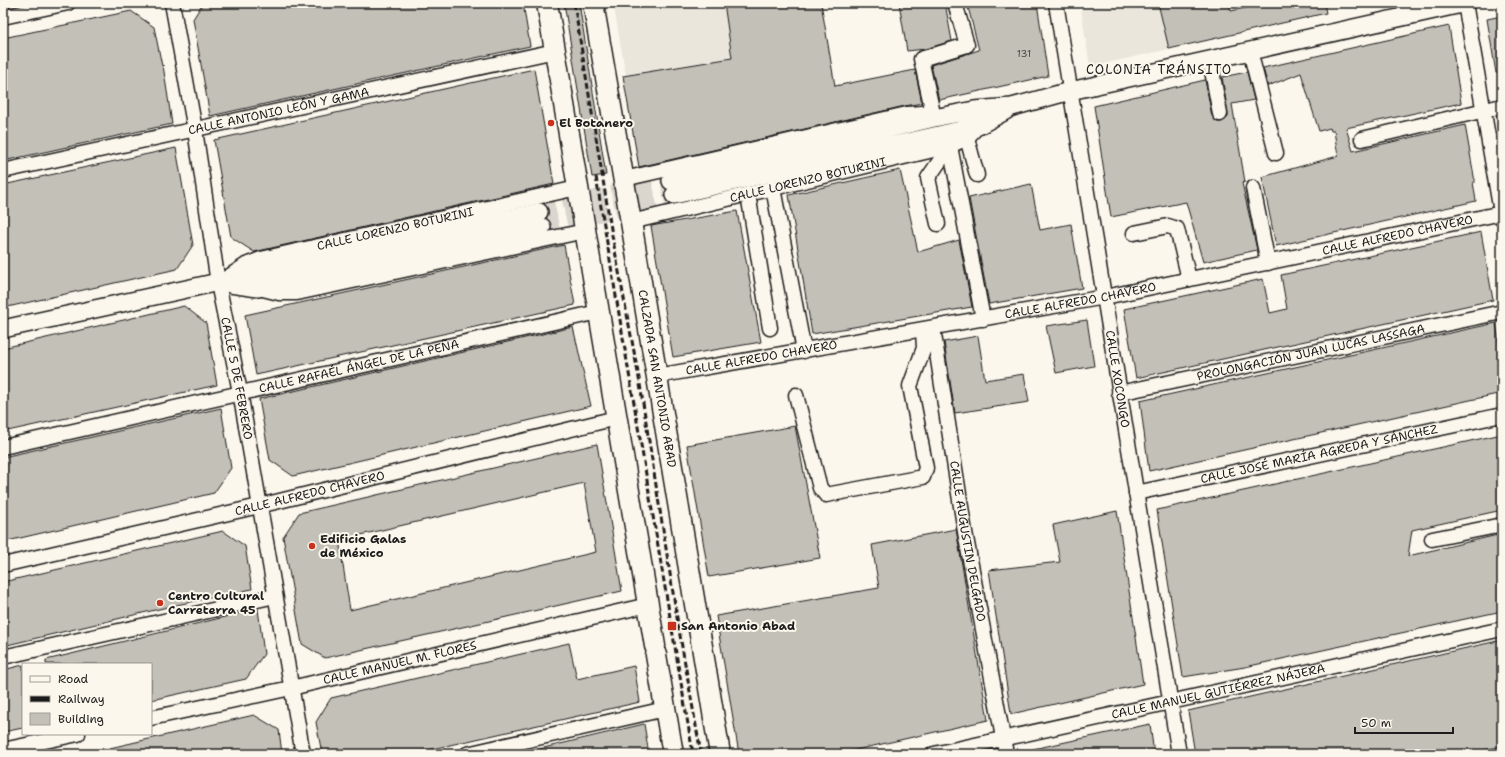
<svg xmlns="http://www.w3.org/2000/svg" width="1505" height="757" viewBox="0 0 1505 757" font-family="'Shantell Sans',sans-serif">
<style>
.built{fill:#eae6dc}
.building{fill:#c3c0b8;stroke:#1c1c1c;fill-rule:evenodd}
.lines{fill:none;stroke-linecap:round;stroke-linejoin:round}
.major-tunnel{stroke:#dad6cd;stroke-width:17;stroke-dasharray:17 8;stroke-linecap:butt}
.minor-casing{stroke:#1c1c1c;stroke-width:17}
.major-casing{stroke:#1c1c1c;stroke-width:20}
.highway-casing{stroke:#1c1c1c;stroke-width:23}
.minor{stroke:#fbf7ec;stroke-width:14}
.major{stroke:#fbf7ec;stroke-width:17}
.highway{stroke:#fbf7ec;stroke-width:20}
.rail{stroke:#1c1c1c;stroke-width:3;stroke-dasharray:6 3;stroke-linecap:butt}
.poi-dot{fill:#c8321e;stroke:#fbf7ec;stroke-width:1.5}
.labels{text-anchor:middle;stroke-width:4;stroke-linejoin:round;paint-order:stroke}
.number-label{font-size:10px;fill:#464543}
.street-label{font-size:12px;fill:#1c1c1c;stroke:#fbf7ec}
.poi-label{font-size:12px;font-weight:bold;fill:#1c1c1c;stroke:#fbf7ec;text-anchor:start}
.neighbourhood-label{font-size:13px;letter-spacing:1px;fill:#1c1c1c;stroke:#fbf7ec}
</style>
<rect width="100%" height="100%" fill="#fbf7ec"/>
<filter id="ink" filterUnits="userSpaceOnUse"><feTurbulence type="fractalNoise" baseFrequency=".025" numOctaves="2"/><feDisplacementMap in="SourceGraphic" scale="8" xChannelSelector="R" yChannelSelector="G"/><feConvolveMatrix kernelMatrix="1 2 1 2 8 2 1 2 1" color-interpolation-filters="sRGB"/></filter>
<g filter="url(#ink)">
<path class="built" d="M654 3H724L732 58 626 76 614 8 624 6 625 8Z
M1080 3H1158L1169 49 1090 67Z"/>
<path class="building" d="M203 3H523L530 46 210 116 193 19Z
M564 3H579L606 175 592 177Z
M724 3H821L835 86 915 70 922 103 905 106 639 167 623 76 732 58Z
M899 3H945L952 41 925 49 907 51Z
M967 3H1037L1048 76 939 100 931 65 979 50Z
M1158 3H1229L1231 11 1268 3H1324L1326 13 1169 49Z
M131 11 154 27 162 66 163 65 172 124 3 161V38Z
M1502 16V73H1496L1487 19Z
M1449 26 1461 103 1346 128 1353 151 1465 125 1475 182H1473L1476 201 1276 246 1262 177 1338 156 1334 131H1331L1330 128 1319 131 1301 73 1268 86 1263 68Z
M534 69 554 184 254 252 231 237 214 140Z
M1247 72 1254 100 1232 104 1245 182 1242 183 1257 250 1203 262 1186 202 1111 217 1094 106 1205 80 1212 116 1217 122H1222L1228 117V113L1222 77Z
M176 148 193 245 177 269 3 308V185Z
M900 170 918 252 959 240 972 307 812 334 789 195Z
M1031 184 1040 230 1071 224 1082 288 989 304 969 198Z
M737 211 761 342 673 357 651 226Z
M1481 232 1493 300 1136 378 1124 309 1263 279 1270 313 1287 309 1281 275Z
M564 245 575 305 256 375 245 315Z
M184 306 206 323 217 385 3 432V348Z
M1087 320 1094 366 1056 373 1046 326Z
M1496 323 1502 362V393L1149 471 1140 401Z
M573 327 591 406 293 476 270 460 259 399Z
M978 336 985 380 1024 374 1029 402 955 413 944 342Z
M221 408 231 468 214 493 3 542V457Z
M795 426 820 558 709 577 687 445Z
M1502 434V510L1412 530 1408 556 1502 534V611L1245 667 1183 677 1157 510Z
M597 444 622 591 325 658 302 644 283 537 299 513ZM584 483 596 552 350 610 339 540Z
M1117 511 1143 684 1011 714 989 570 1060 562 1053 525Z
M956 529 988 720 838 754H739L716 616 879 588 872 545Z
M223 531 245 546 252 589 172 606 3 646V582Z
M258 609 264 654 246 679 151 700V664H46V660Z
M1502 640V746L1467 754H1195L1188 711Z
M569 643 577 679 634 666 640 702 410 754H322L316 722 331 698Z
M23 665V728L3 732V670Z
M254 715 279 730 282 754H102L101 750Z
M644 724 649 754H535V750Z
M1150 724 1154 754H1033V749Z"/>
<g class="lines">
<path class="major-tunnel" d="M539 212 671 181
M542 227 674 195"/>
<g class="minor-casing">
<g id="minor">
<path id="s1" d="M172 3 195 130 218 283 240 392 303 754"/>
<path id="s2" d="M1056 3 1179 754"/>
<path d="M1465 3 1502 218"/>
<path d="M1404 16 1405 3"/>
<path d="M3 17 68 3"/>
<path d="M1250 51 1276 153"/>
<path d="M1210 60 1220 114"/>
<path d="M934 118 921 59 967 45 955 3"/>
<path d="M967 138 977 175"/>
<path d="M1362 139 1502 106"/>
<path d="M950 146 983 319"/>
<path id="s3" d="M3 171 555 51"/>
<path d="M624 179 907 114 923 113 933 118"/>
<path d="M773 188 804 351"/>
<path d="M1253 188 1268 263"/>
<path d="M748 194 770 328"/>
<path id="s4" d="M631 222 950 146 967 138 978 126"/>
<path d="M938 224 928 178 950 146"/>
<path d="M1134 233 1168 226 1177 229 1189 279"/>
<path id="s5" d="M225 279 246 265 261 259 577 188"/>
<path d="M259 288 279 293H297L585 231"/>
<path id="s6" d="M933 328 965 532 1006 754"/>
<path id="s7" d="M657 376 1105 297 1502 213"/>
<path id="s8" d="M1119 393 1502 312"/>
<path d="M796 395 820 488 826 495 923 477 926 468 910 386 924 348 923 330"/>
<path id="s9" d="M3 447 598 312"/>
<path id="s10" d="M1136 493 1502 415"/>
<path d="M1432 539 1502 525"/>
<path id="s11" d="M3 565 259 506 616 418"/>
<path d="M3 657 275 596"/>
<path id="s12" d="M151 718 291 688 648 605"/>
<path d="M3 750 78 734"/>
<path d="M467 754 665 709"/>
<path id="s13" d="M934 754 1502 629"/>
</g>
</g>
<g class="major-casing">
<path id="major" d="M671 181 934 118 974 110 1012 107 1070 91 1466 3
M674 195 978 126 1007 110
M230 284 258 288 542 227
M3 329 539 212"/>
</g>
<g class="highway-casing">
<g id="highway">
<path d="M547 3 655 646"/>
<path id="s14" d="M593 3 631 222 720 754"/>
<path d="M656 655 673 754"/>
</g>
</g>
<use href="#minor" class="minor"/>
<use href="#major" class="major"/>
<use href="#highway" class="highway"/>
<path class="rail" d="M574 3 612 235 639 378 678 624 701 754
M596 177 693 754"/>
</g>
</g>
<g class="poi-dot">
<circle cx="551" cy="123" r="4"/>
<circle cx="312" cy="546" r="4"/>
<circle cx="160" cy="603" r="4"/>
<rect x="667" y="621" width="10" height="10" rx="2"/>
</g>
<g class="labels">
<g class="number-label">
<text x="1024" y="57">131</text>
</g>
<g class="street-label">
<text dy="4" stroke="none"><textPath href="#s3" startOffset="282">CALLE ANTONIO LEÓN Y GAMA</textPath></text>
<text dy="4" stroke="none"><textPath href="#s4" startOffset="182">CALLE LORENZO BOTURINI</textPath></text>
<text dy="4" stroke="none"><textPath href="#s5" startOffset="179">CALLE LORENZO BOTURINI</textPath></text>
<text dy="4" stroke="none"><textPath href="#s7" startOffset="754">CALLE ALFREDO CHAVERO</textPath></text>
<text dy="4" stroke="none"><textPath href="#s7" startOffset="430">CALLE ALFREDO CHAVERO</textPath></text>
<text dy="4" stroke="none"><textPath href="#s8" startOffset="196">PROLONGACIÓN JUAN LUCAS LASSAGA</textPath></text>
<text dy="4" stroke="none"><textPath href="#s7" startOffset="106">CALLE ALFREDO CHAVERO</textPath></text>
<text dy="4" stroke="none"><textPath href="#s9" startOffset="365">CALLE RAFAÉL ÁNGEL DE LA PEÑA</textPath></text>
<text dy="4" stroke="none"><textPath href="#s14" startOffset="381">CALZADA SAN ANTONIO ABAD</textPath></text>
<text dy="4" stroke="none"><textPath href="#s1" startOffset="381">CALLE 5 DE FEBRERO</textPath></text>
<text dy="4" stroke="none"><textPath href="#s2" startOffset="381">CALLE XOCONGO</textPath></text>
<text dy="4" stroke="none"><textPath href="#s10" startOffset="187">CALLE JOSÉ MARÍA AGREDA Y SÁNCHEZ</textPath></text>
<text dy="4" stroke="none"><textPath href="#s11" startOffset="315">CALLE ALFREDO CHAVERO</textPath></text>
<text dy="4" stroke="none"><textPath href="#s6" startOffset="216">CALLE AUGUSTIN DELGADO</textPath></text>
<text dy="4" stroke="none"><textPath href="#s12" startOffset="255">CALLE MANUEL M. FLORES</textPath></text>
<text dy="4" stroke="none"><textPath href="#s13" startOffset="291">CALLE MANUEL GUTIÉRREZ NÁJERA</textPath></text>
</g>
<g class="poi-label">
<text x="559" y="127">El Botanero</text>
<text x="320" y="543">Edificio Galas<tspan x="320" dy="14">de México</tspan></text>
<text x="168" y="600">Centro Cultural<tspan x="168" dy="14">Carreterra 45</tspan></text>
<text x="681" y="630">San Antonio Abad</text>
</g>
<g class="neighbourhood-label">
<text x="1159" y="74">COLONIA TRÁNSITO</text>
</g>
</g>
<rect width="1505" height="757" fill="none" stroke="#fbf7ec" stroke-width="16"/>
<rect x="8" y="8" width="1489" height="741" fill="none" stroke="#1c1c1c" stroke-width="1.5" filter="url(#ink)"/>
<rect x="22" y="663" width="130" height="72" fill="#fbf7ec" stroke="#a29f99"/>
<rect x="30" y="676" width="20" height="6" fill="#fbf7ec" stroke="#a29f99"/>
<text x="58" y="683" font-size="12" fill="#1c1c1c">Road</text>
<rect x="30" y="696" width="20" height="6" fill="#1c1c1c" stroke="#a29f99"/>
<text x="58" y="703" font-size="12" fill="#1c1c1c">Railway</text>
<rect x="30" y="713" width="20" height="12" fill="#c3c0b8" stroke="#a29f99"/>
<text x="58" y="723" font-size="12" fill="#1c1c1c">Building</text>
<path d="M1355 727v6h98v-6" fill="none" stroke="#1c1c1c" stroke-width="2"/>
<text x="1361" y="727" font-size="12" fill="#1c1c1c" stroke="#fbf7ec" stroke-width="3" paint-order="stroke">50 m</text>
</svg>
